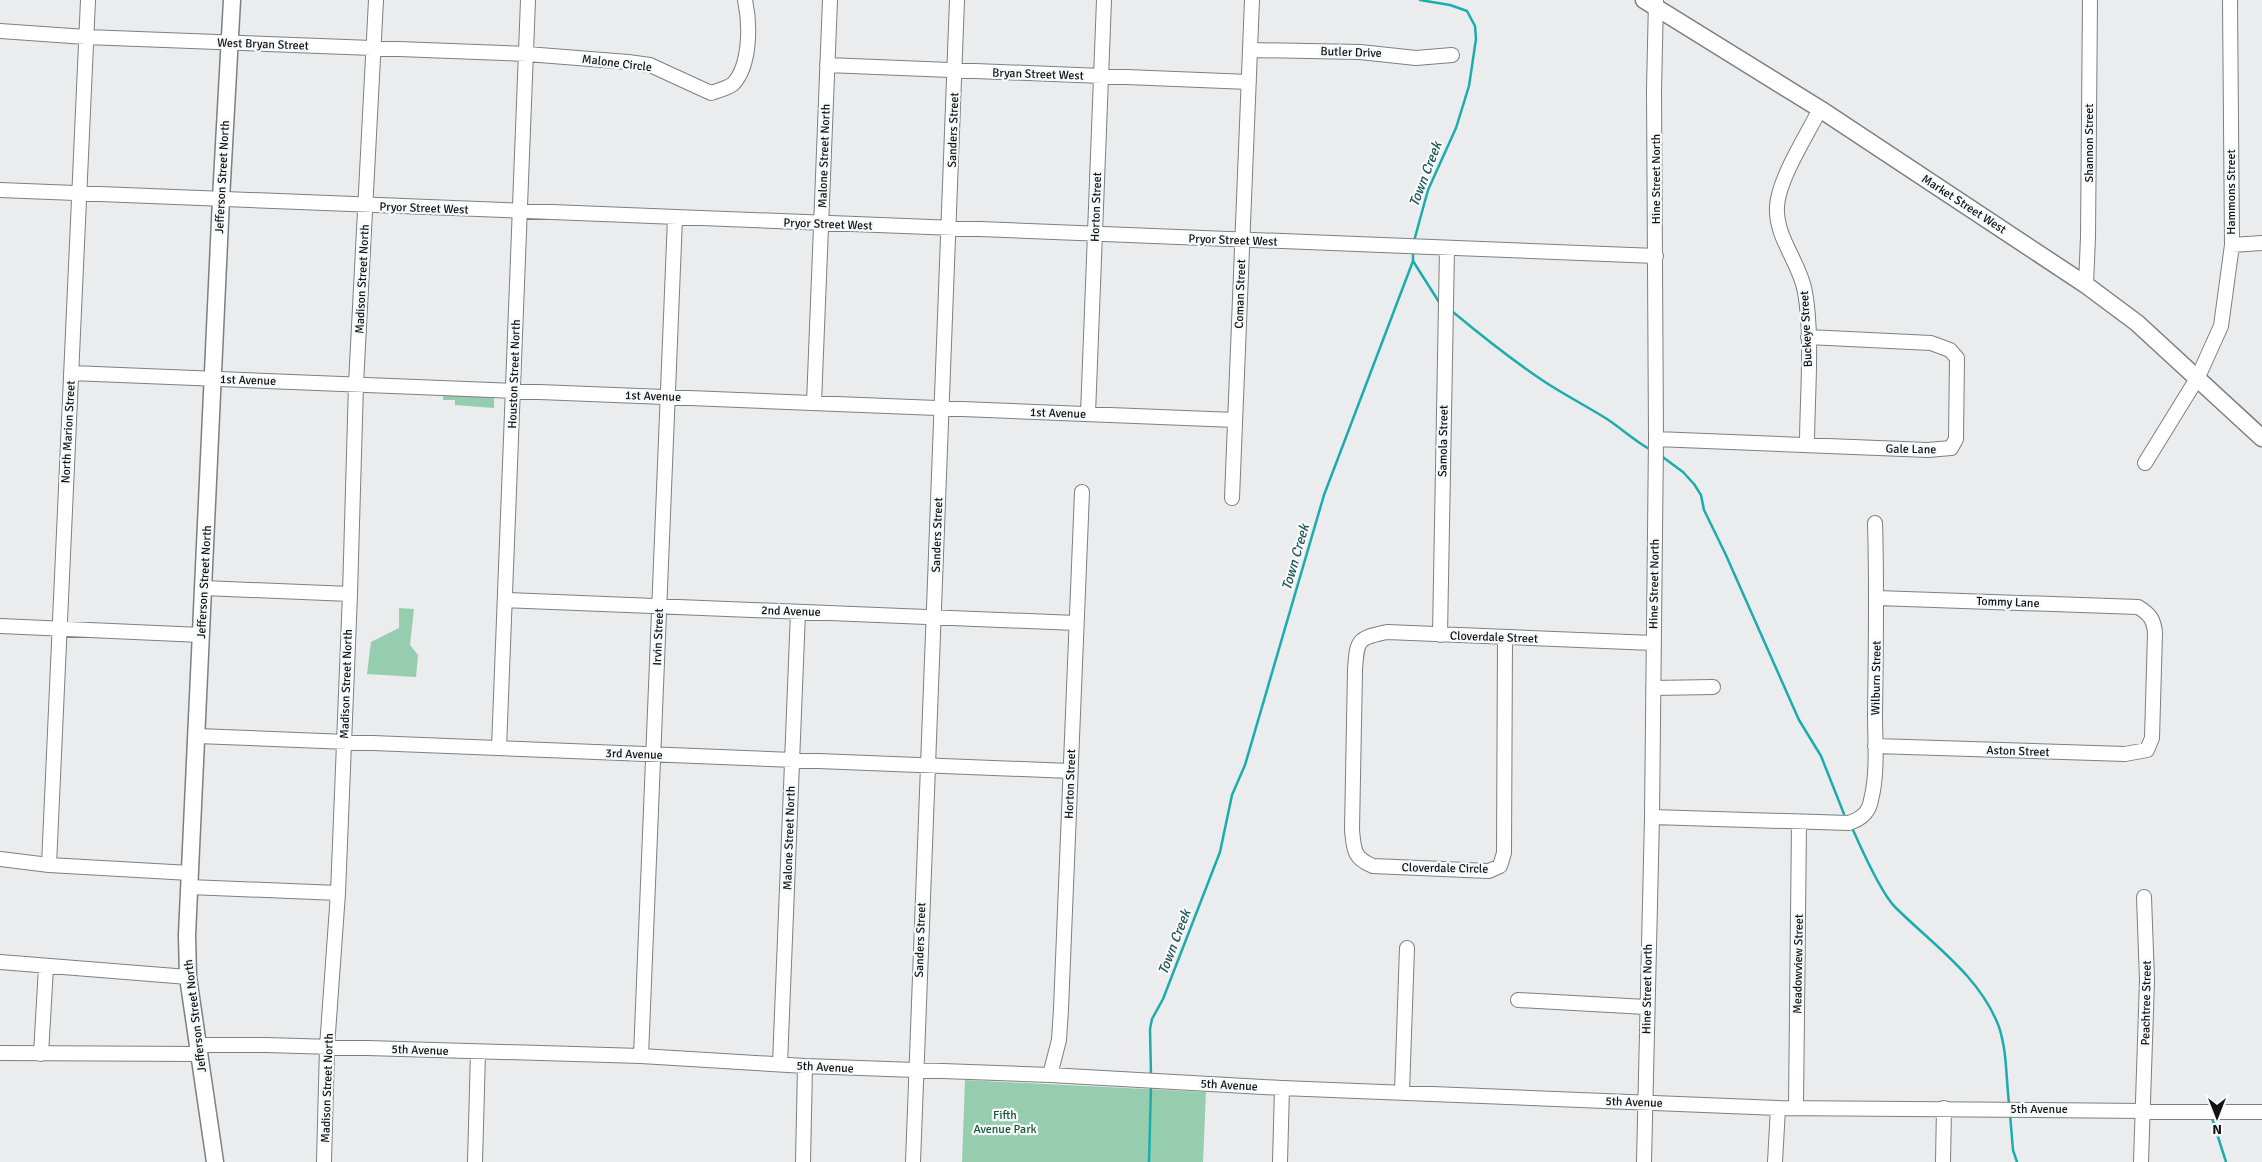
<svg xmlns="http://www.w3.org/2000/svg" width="2262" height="1162" viewBox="0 0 2262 1162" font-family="Signika,sans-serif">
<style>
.green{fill:#96cdae}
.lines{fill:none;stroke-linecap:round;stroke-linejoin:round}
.stream{stroke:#1dacad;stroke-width:2.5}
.minor-casing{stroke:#7e7f80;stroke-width:16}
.major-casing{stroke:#7e7f80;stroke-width:19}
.minor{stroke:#fff;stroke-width:14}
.major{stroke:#fff;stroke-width:16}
.labels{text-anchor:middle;stroke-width:4.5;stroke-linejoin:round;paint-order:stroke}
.street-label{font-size:12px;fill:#131313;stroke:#f8f9fa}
.park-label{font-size:12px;fill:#14593a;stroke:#f8f9fa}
.water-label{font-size:14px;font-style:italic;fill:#215757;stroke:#f8f9fa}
</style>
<rect width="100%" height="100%" fill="#ebeced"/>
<path class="green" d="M443 394H489L494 398V408L455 405V400H443Z
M399 608 414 609 410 645 418 655 416 677 367 674 371 642 399 628Z
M965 1080 1206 1092 1203 1162H962Z"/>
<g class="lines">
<path class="stream" d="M1414 241 1428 190 1456 128 1469 86 1476 39 1475 26 1467 11 1450 5 1420 0
M1413 261 1439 302
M1453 312C1483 337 1512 360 1545 382 1565 395 1586 406 1607 419 1622 429 1635 441 1651 450
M1660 455 1683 472 1694 484 1701 495 1704 510 1725 553 1799 720 1821 756 1844 814
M1853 830C1861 848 1882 894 1895 907 1932 944 1980 976 1999 1027 2007 1051 2006 1078 2009 1103
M1151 1076 1150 1029 1152 1019 1163 999 1220 852 1232 795 1245 765 1324 495 1413 261V251
M2010 1114 2013 1150 2017 1162
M2209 1118H2212L2226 1162
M1149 1162 1151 1086"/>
<g class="minor-casing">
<path id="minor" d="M0 31 86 37 527 54 628 62 650 65 711 93C717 91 728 88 733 84 751 65 750 23 745 0
M1250 50 1360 52 1416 58 1452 55
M827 65 1249 82
M0 190 1656 256
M2232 245 2262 243
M2086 285 2088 237 2090 0
M71 373 1235 420
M814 403 830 0
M1088 414 1104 0
M1656 439 1928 450 1951 448 1956 439 1957 358 1950 350 1931 343 1808 337
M1807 445C1807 399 1813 337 1805 292 1800 262 1775 238 1777 206 1779 178 1807 135 1820 109
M2145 463 2198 377 2221 326 2232 245 2230 0
M1232 498 1252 0
M204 588 350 594
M505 600 1076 623
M0 626 201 635
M1440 635 1447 248
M1505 638 1504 853 1500 866 1489 871 1373 866C1353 858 1354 849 1352 830L1355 670C1357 640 1357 638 1387 632L1653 643
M1653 688 1713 687
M197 736 1070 771
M1875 746 2125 754 2147 750 2152 738 2155 633C2154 620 2150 614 2138 607L1877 598
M499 748 528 0
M1652 817 1849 823C1861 819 1869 813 1871 800 1878 773 1875 741 1875 713 1876 649 1877 586 1875 523
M0 859 49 865 190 873
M49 865 88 0
M189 887 338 893
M0 962 188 977
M1518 1000 1646 1007
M197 1045H266L641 1056 805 1066 1050 1075 1282 1088 1778 1108 2262 1112
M0 1053 198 1054
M41 1054 46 967
M641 1056 675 218
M780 1064 798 612
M1050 1075 1059 1040 1061 1009 1082 492
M1402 1092 1407 948
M1796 1107 1799 822
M324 1162 327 1047 338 893 350 594 356 384 376 0
M475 1162 478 1052
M803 1162 805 1066
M913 1162 957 0
M1280 1162 1282 1088
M1644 1162 1652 817 1656 439 1654 90 1656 0
M1775 1162 1778 1108
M1943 1162 1944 1108
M2141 1162 2147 980 2144 897"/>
</g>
<g class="major-casing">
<path id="major" d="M1644 0 1820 109 2086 285 2137 323 2262 438
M215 1162 188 977 187 935 221 199 232 0"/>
</g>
<use href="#minor" class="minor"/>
<use href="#major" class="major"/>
</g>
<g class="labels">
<g class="street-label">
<text transform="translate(263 44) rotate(2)" y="4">West Bryan Street</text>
<text transform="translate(1351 52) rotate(2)" y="4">Butler Drive</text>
<text transform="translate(617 63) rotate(7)" y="4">Malone Circle</text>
<text transform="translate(1038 74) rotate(2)" y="4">Bryan Street West</text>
<text transform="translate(953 130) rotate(-88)" y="4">Sanders Street</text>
<text transform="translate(2089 143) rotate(-90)" y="4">Shannon Street</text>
<text transform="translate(824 156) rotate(-88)" y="4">Malone Street North</text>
<text transform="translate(222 177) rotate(-87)" y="4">Jefferson Street North</text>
<text transform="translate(1656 179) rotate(-90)" y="4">Hine Street North</text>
<text transform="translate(2231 192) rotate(-90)" y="4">Hammons Street</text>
<text transform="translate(1964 204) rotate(33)" y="4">Market Street West</text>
<text transform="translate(1096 207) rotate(-88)" y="4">Horton Street</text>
<text transform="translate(424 208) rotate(2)" y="4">Pryor Street West</text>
<text transform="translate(828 224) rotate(2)" y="4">Pryor Street West</text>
<text transform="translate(1233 240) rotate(2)" y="4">Pryor Street West</text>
<text transform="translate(362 279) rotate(-87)" y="4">Madison Street North</text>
<text transform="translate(1240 294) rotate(-88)" y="4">Coman Street</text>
<text transform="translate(1806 329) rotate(-93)" y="4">Buckeye Street</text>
<text transform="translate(514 374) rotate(-88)" y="4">Houston Street North</text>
<text transform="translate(248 380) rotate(2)" y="4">1st Avenue</text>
<text transform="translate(653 396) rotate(2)" y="4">1st Avenue</text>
<text transform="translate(1058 413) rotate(2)" y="4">1st Avenue</text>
<text transform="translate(68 432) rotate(-87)" y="4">North Marion Street</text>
<text transform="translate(1443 441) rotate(-89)" y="4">Samola Street</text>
<text transform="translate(1911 449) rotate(1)" y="4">Gale Lane</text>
<text transform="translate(937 535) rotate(-88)" y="4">Sanders Street</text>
<text transform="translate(204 582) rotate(-87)" y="4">Jefferson Street North</text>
<text transform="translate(1654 584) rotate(-89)" y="4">Hine Street North</text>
<text transform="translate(2008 602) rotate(2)" y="4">Tommy Lane</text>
<text transform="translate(791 611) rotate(2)" y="4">2nd Avenue</text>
<text transform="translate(658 637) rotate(-88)" y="4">Irvin Street</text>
<text transform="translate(1494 637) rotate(2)" y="4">Cloverdale Street</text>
<text transform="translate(1876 678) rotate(-89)" y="4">Wilburn Street</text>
<text transform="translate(346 684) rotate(-88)" y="4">Madison Street North</text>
<text transform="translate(2018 751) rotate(2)" y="4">Aston Street</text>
<text transform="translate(634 754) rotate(2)" y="4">3rd Avenue</text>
<text transform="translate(1070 784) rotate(-88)" y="4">Horton Street</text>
<text transform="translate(789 838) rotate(-88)" y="4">Malone Street North</text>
<text transform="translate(1445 868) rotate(1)" y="4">Cloverdale Circle</text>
<text transform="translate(920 940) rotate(-88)" y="4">Sanders Street</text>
<text transform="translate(1798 964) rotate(-89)" y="4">Meadowview Street</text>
<text transform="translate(1647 989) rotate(-89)" y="4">Hine Street North</text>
<text transform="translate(2146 1003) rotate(-89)" y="4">Peachtree Street</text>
<text transform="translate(195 1016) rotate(-97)" y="4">Jefferson Street North</text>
<text transform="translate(420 1050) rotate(2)" y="4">5th Avenue</text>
<text transform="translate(825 1067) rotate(3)" y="4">5th Avenue</text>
<text transform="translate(1229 1085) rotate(3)" y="4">5th Avenue</text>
<text transform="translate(327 1088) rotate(-88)" y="4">Madison Street North</text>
<text transform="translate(1634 1102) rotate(2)" y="4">5th Avenue</text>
<text x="2039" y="1113">5th Avenue</text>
</g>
<g class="park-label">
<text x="1005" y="1119">Fifth<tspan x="1005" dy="14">Avenue Park</tspan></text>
</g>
<g class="water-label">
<text transform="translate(1425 174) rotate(-69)" y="5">Town Creek</text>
<text transform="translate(1295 557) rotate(-74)" y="5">Town Creek</text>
<text transform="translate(1174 942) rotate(-69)" y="5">Town Creek</text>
</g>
</g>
<g transform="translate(2217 1117) rotate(180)" stroke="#f8f9fa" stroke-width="4" paint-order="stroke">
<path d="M0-4L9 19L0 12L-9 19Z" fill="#131313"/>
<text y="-8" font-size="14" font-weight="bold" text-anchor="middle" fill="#131313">N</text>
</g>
</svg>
